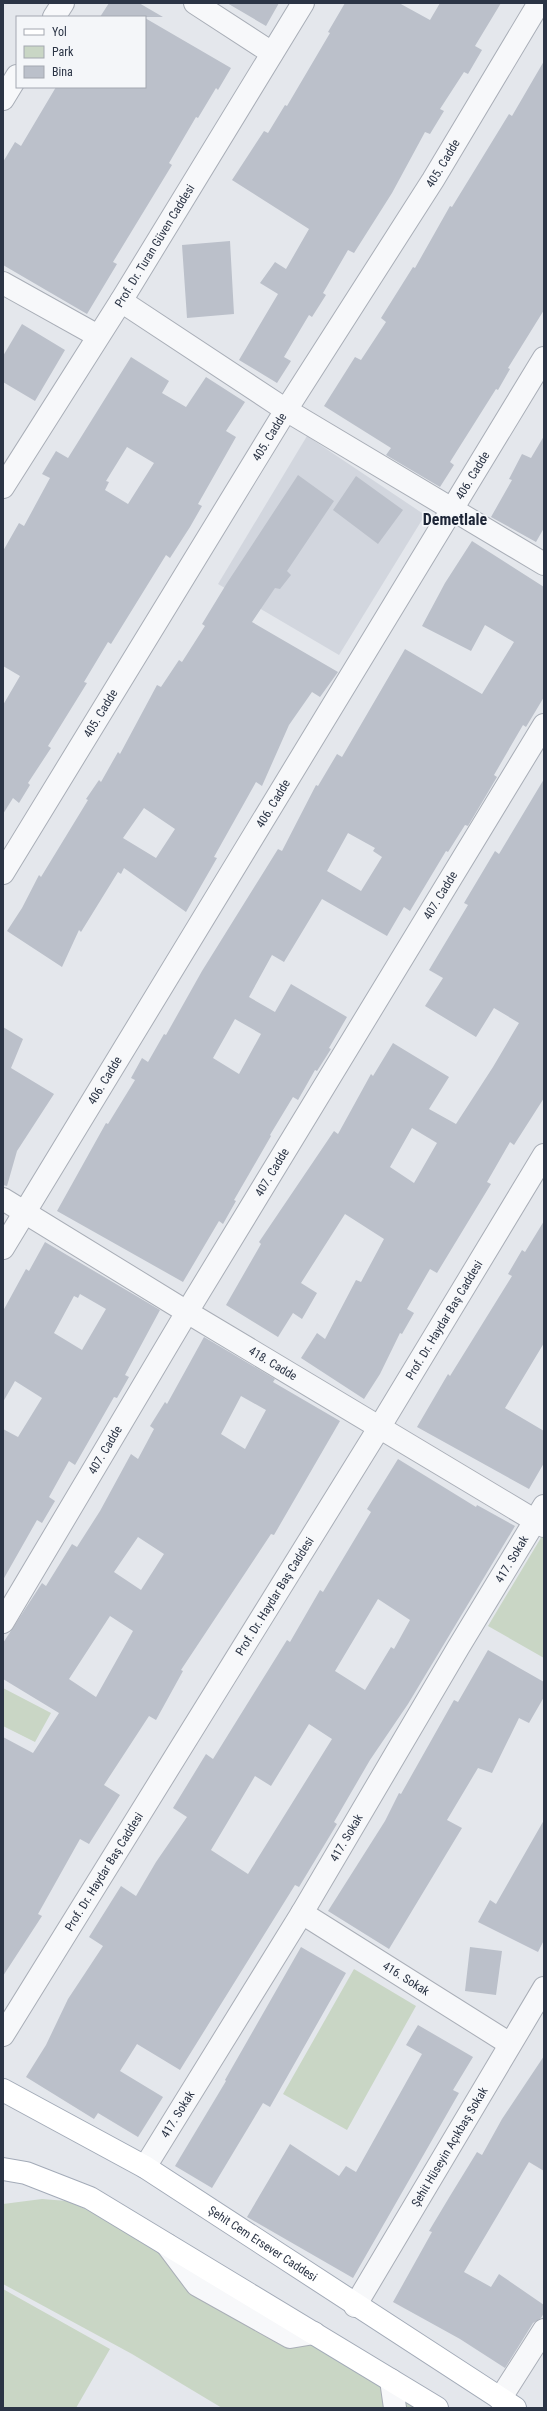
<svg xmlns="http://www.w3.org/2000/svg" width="547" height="2411" viewBox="0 0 547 2411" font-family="'Roboto Condensed',sans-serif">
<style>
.built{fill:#d2d6de}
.green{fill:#c9d6c5}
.building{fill:#bbc0ca;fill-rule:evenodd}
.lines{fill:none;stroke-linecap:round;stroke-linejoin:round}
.minor-casing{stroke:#a9aeb7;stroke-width:24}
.major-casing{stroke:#a3abb8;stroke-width:24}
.minor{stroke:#f7f8fa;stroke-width:22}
.major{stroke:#fff;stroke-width:22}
.labels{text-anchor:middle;stroke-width:3.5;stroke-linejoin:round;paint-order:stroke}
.street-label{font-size:12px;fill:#2b3445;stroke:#f4f6f9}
.district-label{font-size:16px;font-weight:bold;fill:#1d2536;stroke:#f4f6f9}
</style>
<rect width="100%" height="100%" fill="#e4e7ec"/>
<path class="built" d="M307 436 425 515 339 655 218 584Z"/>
<path class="green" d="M542 1536 544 1537V1658L488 1626Z
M3 1688 51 1713 35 1742 3 1726Z
M354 1969 416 2006 347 2130 283 2094Z
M42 2199 67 2201 115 2222 416 2408H222L132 2354 3 2284V2204Z
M3 2289 110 2349 76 2408H3Z"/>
<path class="building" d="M109 3H139L163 17H100Z
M227 3H279L266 26Z
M345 3H399L430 20 440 3H501L475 46 482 50 468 74 464 72 440 109 444 111 430 134 425 132 392 193 354 253 348 250 323 293 326 295 312 317 309 315 284 357 291 361 277 383 239 360 278 294 260 283 275 262 286 269 309 229 232 180 264 131 268 133 285 105 287 106 330 33 328 32Z
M145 18 231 68 218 90 216 88 198 118 196 117 169 163 172 165 113 262 117 264 87 314 3 265V162L15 142 21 146 56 87H145Z
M544 61V310L508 368 510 369 498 390 496 389 450 462 454 465 440 487 386 455 391 448 324 406 355 357 361 360 386 322 381 318 413 267 415 268 450 206 452 207 509 114 512 116Z
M230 241 234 314 187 318 182 245Z
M22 324 65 350 35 401 3 382V356Z
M131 357 169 381 162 393 186 407 206 377 245 402 226 431 236 437 198 504 202 506 190 527 170 558 166 555 111 644 108 642 84 682 87 683 48 746 51 748 28 783 30 785 19 803 13 798 3 814V705L20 676 3 666V551L19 523 24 526 50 478 42 474 56 451 68 458ZM127 447 154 463 128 504 105 490 109 482 106 481Z
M544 436V528L536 542 491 517 512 480 509 479 522 454 531 458Z
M298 475 334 501 287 571 291 575 280 589 275 588 252 622 338 672 320 697 312 692 289 725 262 786 256 782 214 857 217 858 186 912 124 868 121 874 118 872 81 932 79 930 62 967 7 931 22 908 39 875 41 877 88 800 86 799 99 780 101 782 118 752 120 754 157 685 161 687 179 660 182 662 205 626 202 624 227 583ZM144 808 175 829 156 858 123 838Z
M356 476 403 510 378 544 333 510Z
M472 541 544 587V697L526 727 523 725 494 775 497 777 468 826 465 825 448 852 446 851 410 911 404 907 387 936 322 899 284 962 272 955 249 997 275 1012 291 984 347 1017 329 1048 331 1049 317 1071 315 1070 298 1100 293 1097 270 1135 271 1136 234 1200 236 1201 223 1224 219 1221 183 1282 57 1211 106 1123 108 1124 135 1080 131 1078 142 1058 148 1062 164 1034 166 1035 202 971 278 849 282 851 316 785 318 786 337 754 342 757 405 649 482 694 514 642 485 625 471 651 422 626 445 583ZM348 833 375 848 373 851 382 857 361 891 327 871ZM235 1019 261 1034 239 1074 213 1058Z
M544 779V1098L514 1145 510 1142 487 1182 491 1184 437 1273 430 1269 407 1309 414 1313 402 1334 400 1333 380 1374 364 1399 301 1358 317 1333 325 1339 356 1280 361 1282 384 1239 345 1214 301 1283 317 1293 302 1319 293 1313 278 1337 226 1305 261 1244 259 1242 334 1131 338 1134 371 1074 373 1076 393 1043 449 1077 429 1109 456 1124 493 1067 519 1023 494 1008 476 1037 425 1006 443 978 429 970 468 905 464 903 495 851 499 854ZM412 1128 437 1143 414 1183 390 1167Z
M3 1027 23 1039 11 1068 54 1094 17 1151 7 1186 3 1185Z
M544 1221V1343L505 1408 544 1431V1463L529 1489 417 1427 448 1374 450 1376 512 1276 508 1274 522 1250 525 1252Z
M45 1242 160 1310 125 1375 129 1377 117 1398 114 1397 75 1465 69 1461 49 1497 55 1501 42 1523 37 1520 3 1580V1429L18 1437 42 1398 15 1381 3 1402V1311L26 1269 29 1271ZM80 1294 106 1309 82 1350 54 1333 74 1296 78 1298Z
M204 1337 275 1379 273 1382 340 1421 274 1535 271 1534 181 1670 183 1671 156 1720 149 1716 104 1785 120 1795 89 1844 80 1839 38 1914 42 1916 3 1976V1737L33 1753 59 1713 3 1679V1643L42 1583 46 1586 72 1544 77 1547 100 1511 131 1454 138 1459 154 1429 150 1426 165 1402 167 1404ZM241 1396 266 1410 245 1449 221 1434ZM138 1537 164 1554 141 1590 114 1572ZM110 1616 133 1631 96 1697 69 1679Z
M398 1459 476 1507 477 1505 515 1526 408 1704 370 1760 334 1822 337 1824 299 1887 295 1885 180 2070 137 2044 120 2071 163 2097 138 2137 98 2113 94 2119 26 2077 46 2045 68 1999 103 1946 89 1937 121 1886 136 1896 156 1862 187 1817 173 1808 206 1754 213 1759 287 1640 290 1642 320 1590 323 1592 371 1512 367 1509ZM378 1599 410 1620 394 1649 391 1647 365 1690 335 1671ZM309 1724 332 1739 248 1874 211 1850 255 1776 271 1786Z
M488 1650 544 1682V1697L529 1723 519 1718 492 1773 478 1768 447 1820 462 1828 389 1949 328 1911 385 1821 399 1793 401 1794 454 1700 458 1702Z
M544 1820V1940L538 1952 478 1922 490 1900 496 1904Z
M301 1947 346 1973 270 2107 263 2103 212 2188 175 2166 226 2081 225 2080Z
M470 1947 502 1951 496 1995 465 1991Z
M418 2025 473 2057 453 2090 459 2093 353 2278 247 2217 290 2144 339 2176 346 2166 356 2172 422 2054 406 2045Z
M544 2056V2171L529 2162 464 2272 491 2287 499 2274 544 2305V2313L541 2318 533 2323 505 2368 460 2339 393 2302 432 2232 429 2231 450 2196 477 2152 482 2155 502 2119Z"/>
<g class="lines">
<g class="minor-casing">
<g id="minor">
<path d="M195 3 272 53"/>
<path d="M54 17 63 3"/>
<path d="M3 99 17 76"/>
<path d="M3 283 98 336"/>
<path d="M121 301 286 410 544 564"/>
<path id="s1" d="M3 487 121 301 303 3"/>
<path id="s2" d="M3 873 286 410 433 180 539 3"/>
<path id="s3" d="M3 1199 187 1312 544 1526"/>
<path id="s4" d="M3 1248 544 358"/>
<path id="s5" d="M3 1622 187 1312 544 725"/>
<path id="s6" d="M302 1913 510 2044"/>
<path id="s7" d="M3 2035 379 1428 544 1155"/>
<path id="s8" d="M145 2167 302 1913 458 1648 544 1506"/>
<path d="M167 2245 197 2285 290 2337 314 2333"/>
<path id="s9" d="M355 2306 544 1988"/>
<path d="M391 2380 395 2408"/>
<path d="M500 2399 544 2330"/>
</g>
</g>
<g class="major-casing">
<g id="major">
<path id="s10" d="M3 2090 145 2167 515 2408"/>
<path d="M3 2169 26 2173 90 2198 437 2408"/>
</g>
</g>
<use href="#minor" class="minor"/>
<use href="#major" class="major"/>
</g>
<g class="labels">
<g class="street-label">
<text dy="4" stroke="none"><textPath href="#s2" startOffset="835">405. Cadde</textPath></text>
<text dy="4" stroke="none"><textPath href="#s1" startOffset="285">Prof. Dr. Turan Güven Caddesi</textPath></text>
<text dy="4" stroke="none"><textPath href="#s2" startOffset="511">405. Cadde</textPath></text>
<text dy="4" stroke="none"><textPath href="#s4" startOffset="904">406. Cadde</textPath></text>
<text dy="4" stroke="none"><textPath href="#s2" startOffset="187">405. Cadde</textPath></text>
<text dy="4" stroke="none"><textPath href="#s4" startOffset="520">406. Cadde</textPath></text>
<text dy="4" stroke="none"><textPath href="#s5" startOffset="848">407. Cadde</textPath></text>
<text dy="4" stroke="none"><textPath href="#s4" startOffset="196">406. Cadde</textPath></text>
<text dy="4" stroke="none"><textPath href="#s5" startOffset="524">407. Cadde</textPath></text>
<text dy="4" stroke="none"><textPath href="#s7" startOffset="840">Prof. Dr. Haydar Baş Caddesi</textPath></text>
<text dy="4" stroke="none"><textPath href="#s3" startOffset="316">418. Cadde</textPath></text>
<text dy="4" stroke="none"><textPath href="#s5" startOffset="200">407. Cadde</textPath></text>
<text dy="4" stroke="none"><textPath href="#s8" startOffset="710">417. Sokak</textPath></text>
<text dy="4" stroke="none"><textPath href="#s7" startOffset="516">Prof. Dr. Haydar Baş Caddesi</textPath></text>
<text dy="4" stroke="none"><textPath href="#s8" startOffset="386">417. Sokak</textPath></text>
<text dy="4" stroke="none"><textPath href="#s7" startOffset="192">Prof. Dr. Haydar Baş Caddesi</textPath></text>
<text dy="4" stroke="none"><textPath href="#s6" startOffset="123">416. Sokak</textPath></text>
<text dy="4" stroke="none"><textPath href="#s8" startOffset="62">417. Sokak</textPath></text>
<text dy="4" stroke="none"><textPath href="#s9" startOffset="185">Şehit Hüseyin Açıkbaş Sokak</textPath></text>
<text dy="4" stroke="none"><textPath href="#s10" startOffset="302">Şehit Cem Ersever Caddesi</textPath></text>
</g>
<g class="district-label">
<text x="455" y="525">Demetlale</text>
</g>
</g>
<rect width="547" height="2411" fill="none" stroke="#2b3445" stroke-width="8"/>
<rect x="16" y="16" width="130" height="72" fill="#f4f6f9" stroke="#a4a8b1"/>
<rect x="24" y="29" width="20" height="6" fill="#ffffff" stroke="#a4a8b1"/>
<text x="52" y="36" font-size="12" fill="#2b3445">Yol</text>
<rect x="24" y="46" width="20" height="12" fill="#c9d6c5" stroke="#a4a8b1"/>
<text x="52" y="56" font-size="12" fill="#2b3445">Park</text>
<rect x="24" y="66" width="20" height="12" fill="#bbc0ca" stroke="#a4a8b1"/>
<text x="52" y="76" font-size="12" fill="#2b3445">Bina</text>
</svg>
